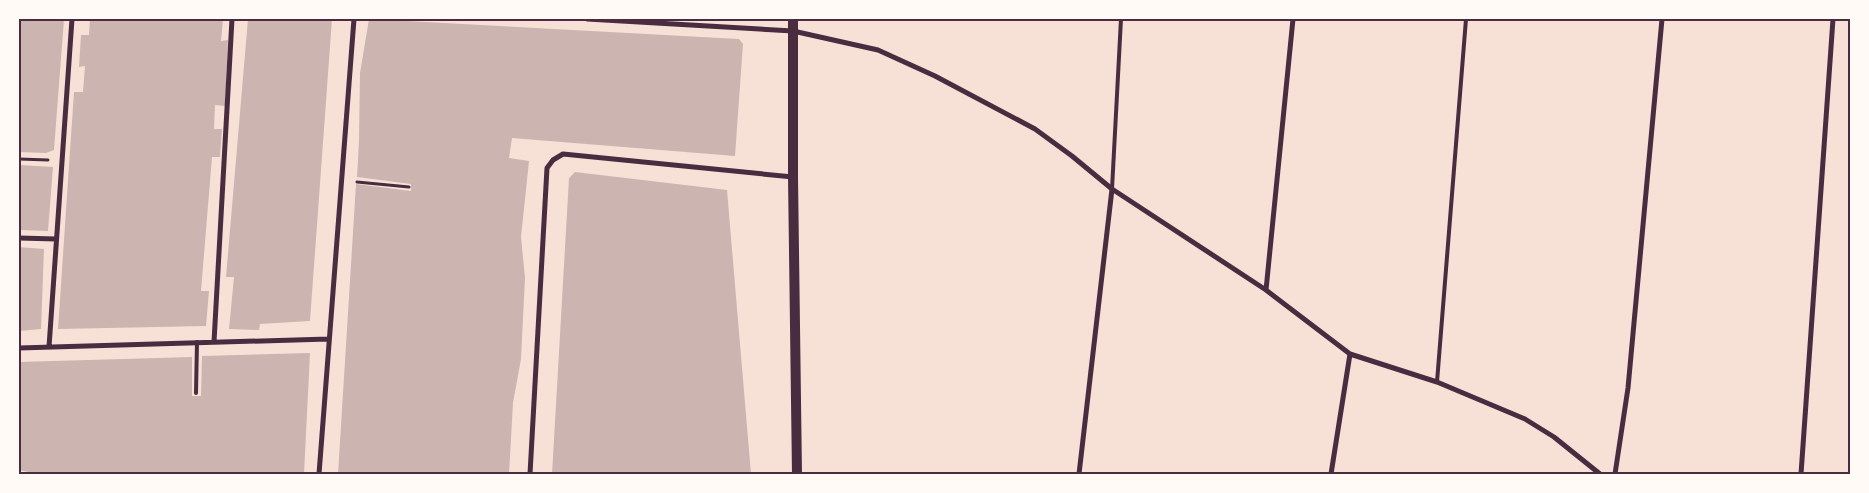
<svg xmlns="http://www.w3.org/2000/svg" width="1869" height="493" viewBox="0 0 1869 493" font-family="'Roboto Condensed',sans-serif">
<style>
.building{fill:#ccb4b1}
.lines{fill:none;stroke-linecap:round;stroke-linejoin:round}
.path{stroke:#4a2c40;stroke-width:3}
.service{stroke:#4a2c40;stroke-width:4}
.minor{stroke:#4a2c40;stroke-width:5}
.secondary{stroke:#4a2c40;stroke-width:10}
.neatline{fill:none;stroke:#4a2c40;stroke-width:2}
</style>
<rect width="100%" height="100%" fill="#f7e1d7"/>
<path class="building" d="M19 19H64L54 150 46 153 19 152Z
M90 19H223L221 41 228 40 225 106 215 105 214 129H222L220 157H212L201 291H209L206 326 58 329 74 92H83L85 66 79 67 81 35H89Z
M248 19H332L310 321 260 324 259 330 229 329 234 277H226Z
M369 19 739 39 743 44 735 156 512 138 509 158 529 161 521 237 525 278 521 359 513 403 509 474H338L356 184 411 191V184L357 177 359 141 360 73Z
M19 165 53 167 48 231 19 230Z
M575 172 727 190 751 474H552L569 178Z
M19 247 44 249 41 329 19 331Z
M310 353 304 474H38L19 470V362L192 357V396H201L202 356Z"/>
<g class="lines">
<path class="path" d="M19 159 48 160
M357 182 409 187"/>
<path class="service" d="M1112 189 1121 19
M1437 382 1466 19
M196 393 197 342"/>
<path class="minor" d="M587 19 793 31 878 50 935 76 1035 129 1072 156 1112 189 1266 290 1350 354 1437 382 1525 419 1554 437 1600 474
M19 238 56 239
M1266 290 1293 19
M214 342 232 19
M49 347 72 19
M19 348 328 339
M319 474 354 19
M530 474 547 168 553 160 563 154 793 177
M1079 474 1112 189
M1331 474 1350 354
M1615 474 1628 388 1662 19
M1801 474 1833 19"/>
<path class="secondary" d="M793 19V177L797 474"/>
</g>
<rect width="1869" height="493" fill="none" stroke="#fffaf5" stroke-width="40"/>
<rect x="20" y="20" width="1829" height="453" class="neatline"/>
</svg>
